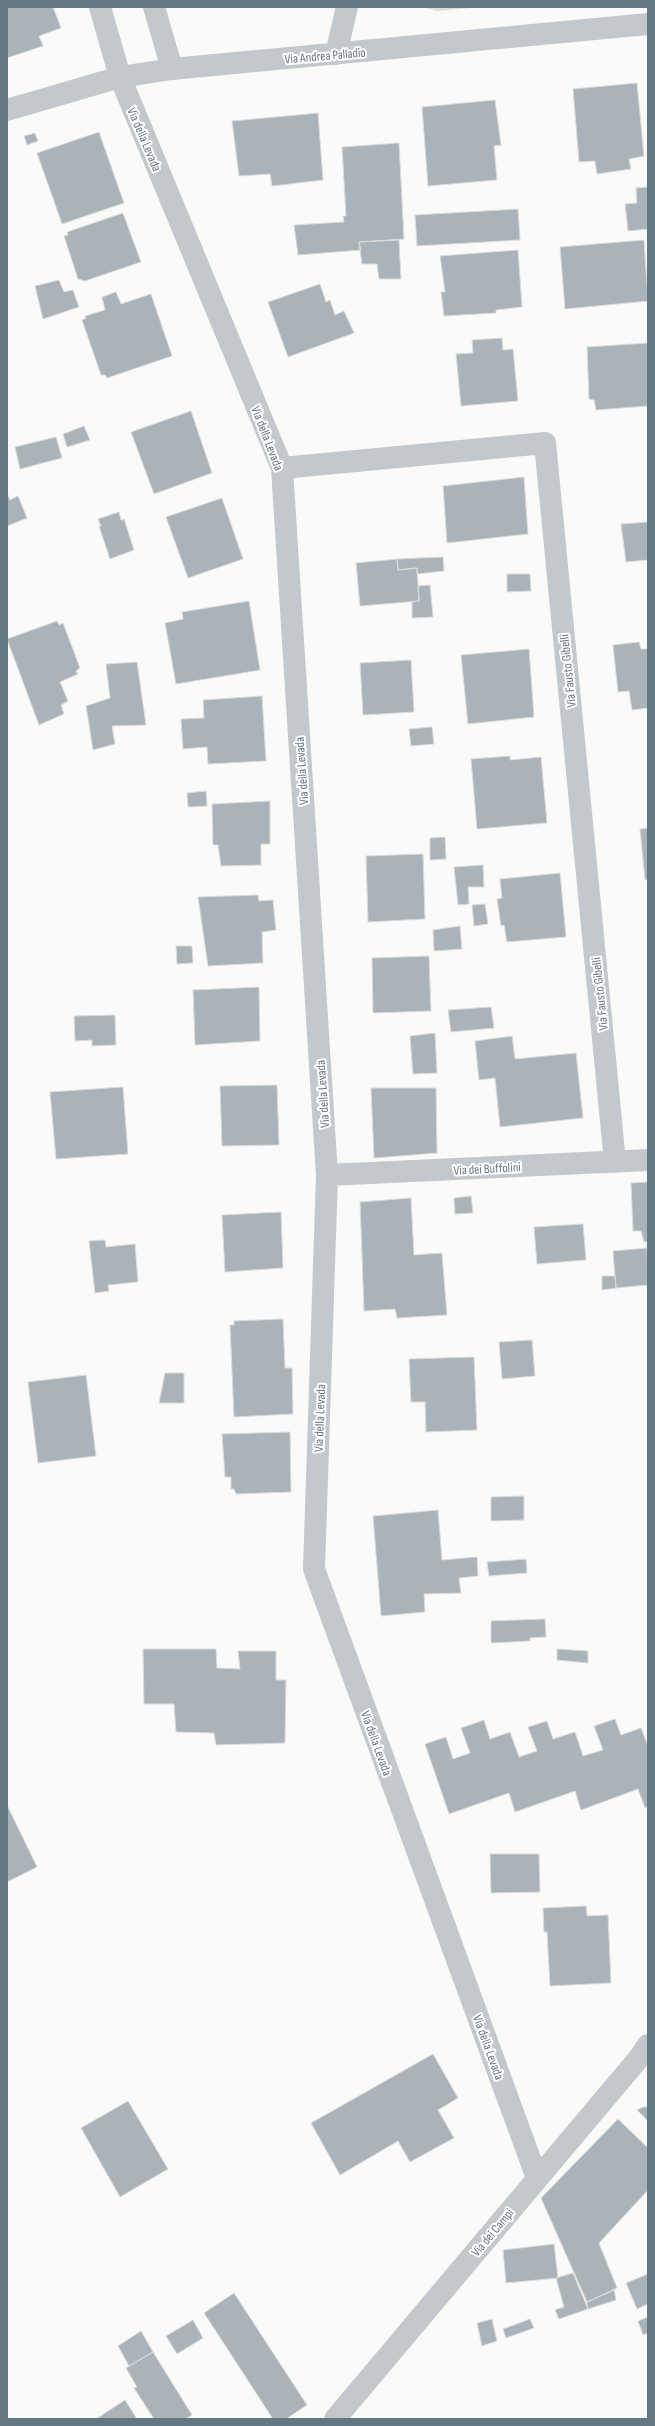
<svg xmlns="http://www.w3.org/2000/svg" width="655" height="2426" viewBox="0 0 655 2426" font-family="'Sofia Sans Condensed',sans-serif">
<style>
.green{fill:#dadfd7}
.building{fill:#aab3b9;stroke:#dcdcda}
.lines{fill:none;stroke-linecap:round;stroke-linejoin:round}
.street{stroke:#c3c8cc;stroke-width:22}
.labels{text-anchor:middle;stroke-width:4;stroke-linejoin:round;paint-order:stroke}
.street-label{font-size:13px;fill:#657683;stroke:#fff}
</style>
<rect width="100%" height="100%" fill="#fafaf8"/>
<path class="green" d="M424 7H482L436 11Z"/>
<path class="building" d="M7 7H53L61 28 39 36 43 46 7 58Z
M637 83 644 156 629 159 631 169 597 174 595 161 579 162 573 89Z
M495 100 501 145 494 146 497 180 428 186 422 107Z
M318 113 323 180 272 186 270 174 239 176 232 121Z
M99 132 124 203 62 224 37 153Z
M35 133 38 141 27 145 24 136Z
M399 143 404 239 359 242 361 250 298 255 294 225 344 222 343 216H346L342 147Z
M648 187V229L628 231 625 204 637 203 636 188Z
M518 209 520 240 417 246 415 215Z
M123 213 141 262 85 281 78 279 64 236 68 235 67 232Z
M399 240 401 279H379L377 264H362L359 242Z
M644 240 648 301 565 309 560 247Z
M518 250 522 307 496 310V313L444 316 441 292H445L440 256Z
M59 280 64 292 73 290 79 307 43 319 35 286Z
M320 284 326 302 330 300 335 315 344 311 354 333 288 357 268 302Z
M116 292 121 304 151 294 172 356 107 378 105 375H101L82 320 86 318 85 316 105 310 102 297Z
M502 338 503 350 513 349 518 401 461 406 456 354 473 353 472 340Z
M648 343V406L596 410 594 400 589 399 587 347Z
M191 411 212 473 154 494 131 432Z
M84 426 90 440 67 447 63 434Z
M56 437 62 458 20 469 15 447Z
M524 477 528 534 447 543 443 486Z
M7 493 10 500 18 496 27 518 7 526Z
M222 498 243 559 188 578 166 517Z
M119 512 121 520 124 519 134 550 110 559 99 526H101L98 519Z
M648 522V560L626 562 621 524Z
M443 557 444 571 417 574V568L398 570 397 559Z
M397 559 398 570 417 568 419 601 360 606 356 563Z
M507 574H530L531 591 507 592Z
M430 585 433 617 412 618V602L419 601 418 586Z
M249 601 260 670 176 684 165 623 183 619 182 612Z
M57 621 59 625 63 623 80 668 76 671 78 674 60 682 68 701 61 705 64 714 39 725 7 639Z
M639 642 641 649H648V708L632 710 629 691 618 692 613 645Z
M529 649 534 717 468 724 461 655Z
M411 660 414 712 363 715 360 663Z
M137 662 146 725 112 726 115 744 93 750 86 706 110 698 106 664Z
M262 696 266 761 208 764 207 747 183 749 181 719 204 718 203 700Z
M432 727 434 744 411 746 409 729Z
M510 756V760L541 757 547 823 477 829 471 759Z
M206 791 207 806 188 807 187 793Z
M270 801V844H261V865L221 866 218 845H213L212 804Z
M648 828V880H645L640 829Z
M445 837 446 859 430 860V838Z
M423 854 425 919 368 922 366 856Z
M483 865 484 887H468L469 904 458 905 454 867Z
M560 873 566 937 507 942 504 925 501 926 497 899 502 898 500 879Z
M258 895 259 901 273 900 276 930 262 932 263 963 208 966 198 897Z
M485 904 488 924 474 926 472 905Z
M460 926 462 949 434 951 433 930Z
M176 946H192L193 963 177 964Z
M429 956 431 1011 373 1013 372 958Z
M259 987 260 1041 195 1045 193 990Z
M491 1007 494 1028 451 1032 448 1010Z
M115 1015 116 1045 92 1046V1040L75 1041 74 1016Z
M435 1033 437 1073 413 1074 410 1036Z
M512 1036 515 1059 576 1053 583 1118 500 1127 495 1078 479 1080 475 1041Z
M277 1085 279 1145 222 1146 220 1086Z
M123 1087 128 1154 56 1159 50 1092Z
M371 1088H436L437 1153 374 1158Z
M648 1182V1242H644L641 1231H633L631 1183Z
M471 1196 473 1213 455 1214 454 1198Z
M411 1198 414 1255 442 1253 447 1315 397 1318 395 1309 364 1311 360 1202Z
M281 1212 283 1268 225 1272 222 1215Z
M583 1224 586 1260 537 1264 534 1227Z
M105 1240 106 1247 135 1244 138 1282 108 1285 109 1291 95 1293 89 1241Z
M647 1248 648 1285 616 1288 613 1251Z
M602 1276H615L616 1288 602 1290Z
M283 1319 285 1368H292L293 1414 234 1417 230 1325H234V1321Z
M532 1340 535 1376 502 1379 499 1342Z
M474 1357 477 1430 426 1432 425 1402H411L409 1359Z
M165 1373H184V1403H159Z
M86 1375 96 1456 38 1463 28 1382Z
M290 1432 291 1492 236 1494 234 1489H231V1477H225L222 1434Z
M524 1496V1520L491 1521V1497Z
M438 1510 442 1560 477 1557 478 1576 459 1578 461 1593 424 1594 425 1612 381 1616 373 1516Z
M526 1559 527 1573 489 1576 487 1562Z
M545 1619 546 1637 530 1638V1641L491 1643V1621Z
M143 1649H216L217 1668 240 1669 238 1651H276V1680H286L285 1743 216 1745 214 1733 176 1732 174 1704H144Z
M557 1649 588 1651V1663L557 1660Z
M615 1719 621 1735 641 1728 648 1746V1806L645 1808 638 1789 581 1810 575 1791 515 1812 509 1793 449 1814 425 1744 446 1737 453 1759 470 1753 461 1728 484 1720 490 1739 510 1732 519 1757 537 1751 528 1727 547 1721 553 1739 575 1732 583 1756 603 1750 594 1726Z
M7 1805 37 1867 7 1882Z
M490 1854H539L540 1892 491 1893Z
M586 1906 587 1916 608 1915 611 1983 550 1986 547 1932H544L543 1908Z
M433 2054 458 2098 438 2110 454 2138 410 2162 398 2141 340 2175 311 2123Z
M128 2101 168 2169 120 2197 81 2128Z
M643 2107H648V2121L637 2110Z
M618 2119 648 2148V2190L599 2243 617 2288 587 2302 541 2198Z
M554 2244 558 2278 506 2283 503 2250Z
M573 2273 588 2309 559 2319 555 2310 564 2307 556 2278Z
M648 2274V2304L637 2309 626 2283Z
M614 2290 616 2300 588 2309 587 2302Z
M234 2293 307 2405 286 2419H273L204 2313Z
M648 2317V2333L643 2335 638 2321Z
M492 2319 497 2341 482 2346 477 2323Z
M530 2319 534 2328 506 2338 503 2329Z
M193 2320 203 2338 177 2354 166 2336Z
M141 2331 153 2352 129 2366 118 2346Z
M153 2352 192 2415 185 2419H154L134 2388 137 2387 126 2368Z
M125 2400 137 2419H96Z"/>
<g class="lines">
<path class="street" d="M100 7 120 77 282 468 327 1175 314 1569 537 2178
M154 7 172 69
M336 54 347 7
M7 110 120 77 172 69 648 24
M282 468 545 443 615 1162
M327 1175 648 1160
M335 2419 639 2058 648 2045"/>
</g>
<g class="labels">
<g class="street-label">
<text transform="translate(325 55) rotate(-5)" y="5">Via Andrea Palladio</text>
<text transform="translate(145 139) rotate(67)" y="5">Via della Levada</text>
<text transform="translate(268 438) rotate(69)" y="5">Via della Levada</text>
<text transform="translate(567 671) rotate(-96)" y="5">Via Fausto Gibelli</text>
<text transform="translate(301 771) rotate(-94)" y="5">Via della Levada</text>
<text transform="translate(599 994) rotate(-96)" y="5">Via Fausto Gibelli</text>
<text transform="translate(322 1094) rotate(-94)" y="5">Via della Levada</text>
<text transform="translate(487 1168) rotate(-3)" y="5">Via dei Buffolini</text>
<text transform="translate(319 1418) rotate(-88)" y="5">Via della Levada</text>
<text transform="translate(377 1743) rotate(70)" y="5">Via della Levada</text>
<text transform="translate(489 2047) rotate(70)" y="5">Via della Levada</text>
<text transform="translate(492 2232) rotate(-50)" y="5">Via dei Campi</text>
</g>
</g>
<rect width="655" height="2426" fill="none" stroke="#657683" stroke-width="16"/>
</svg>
